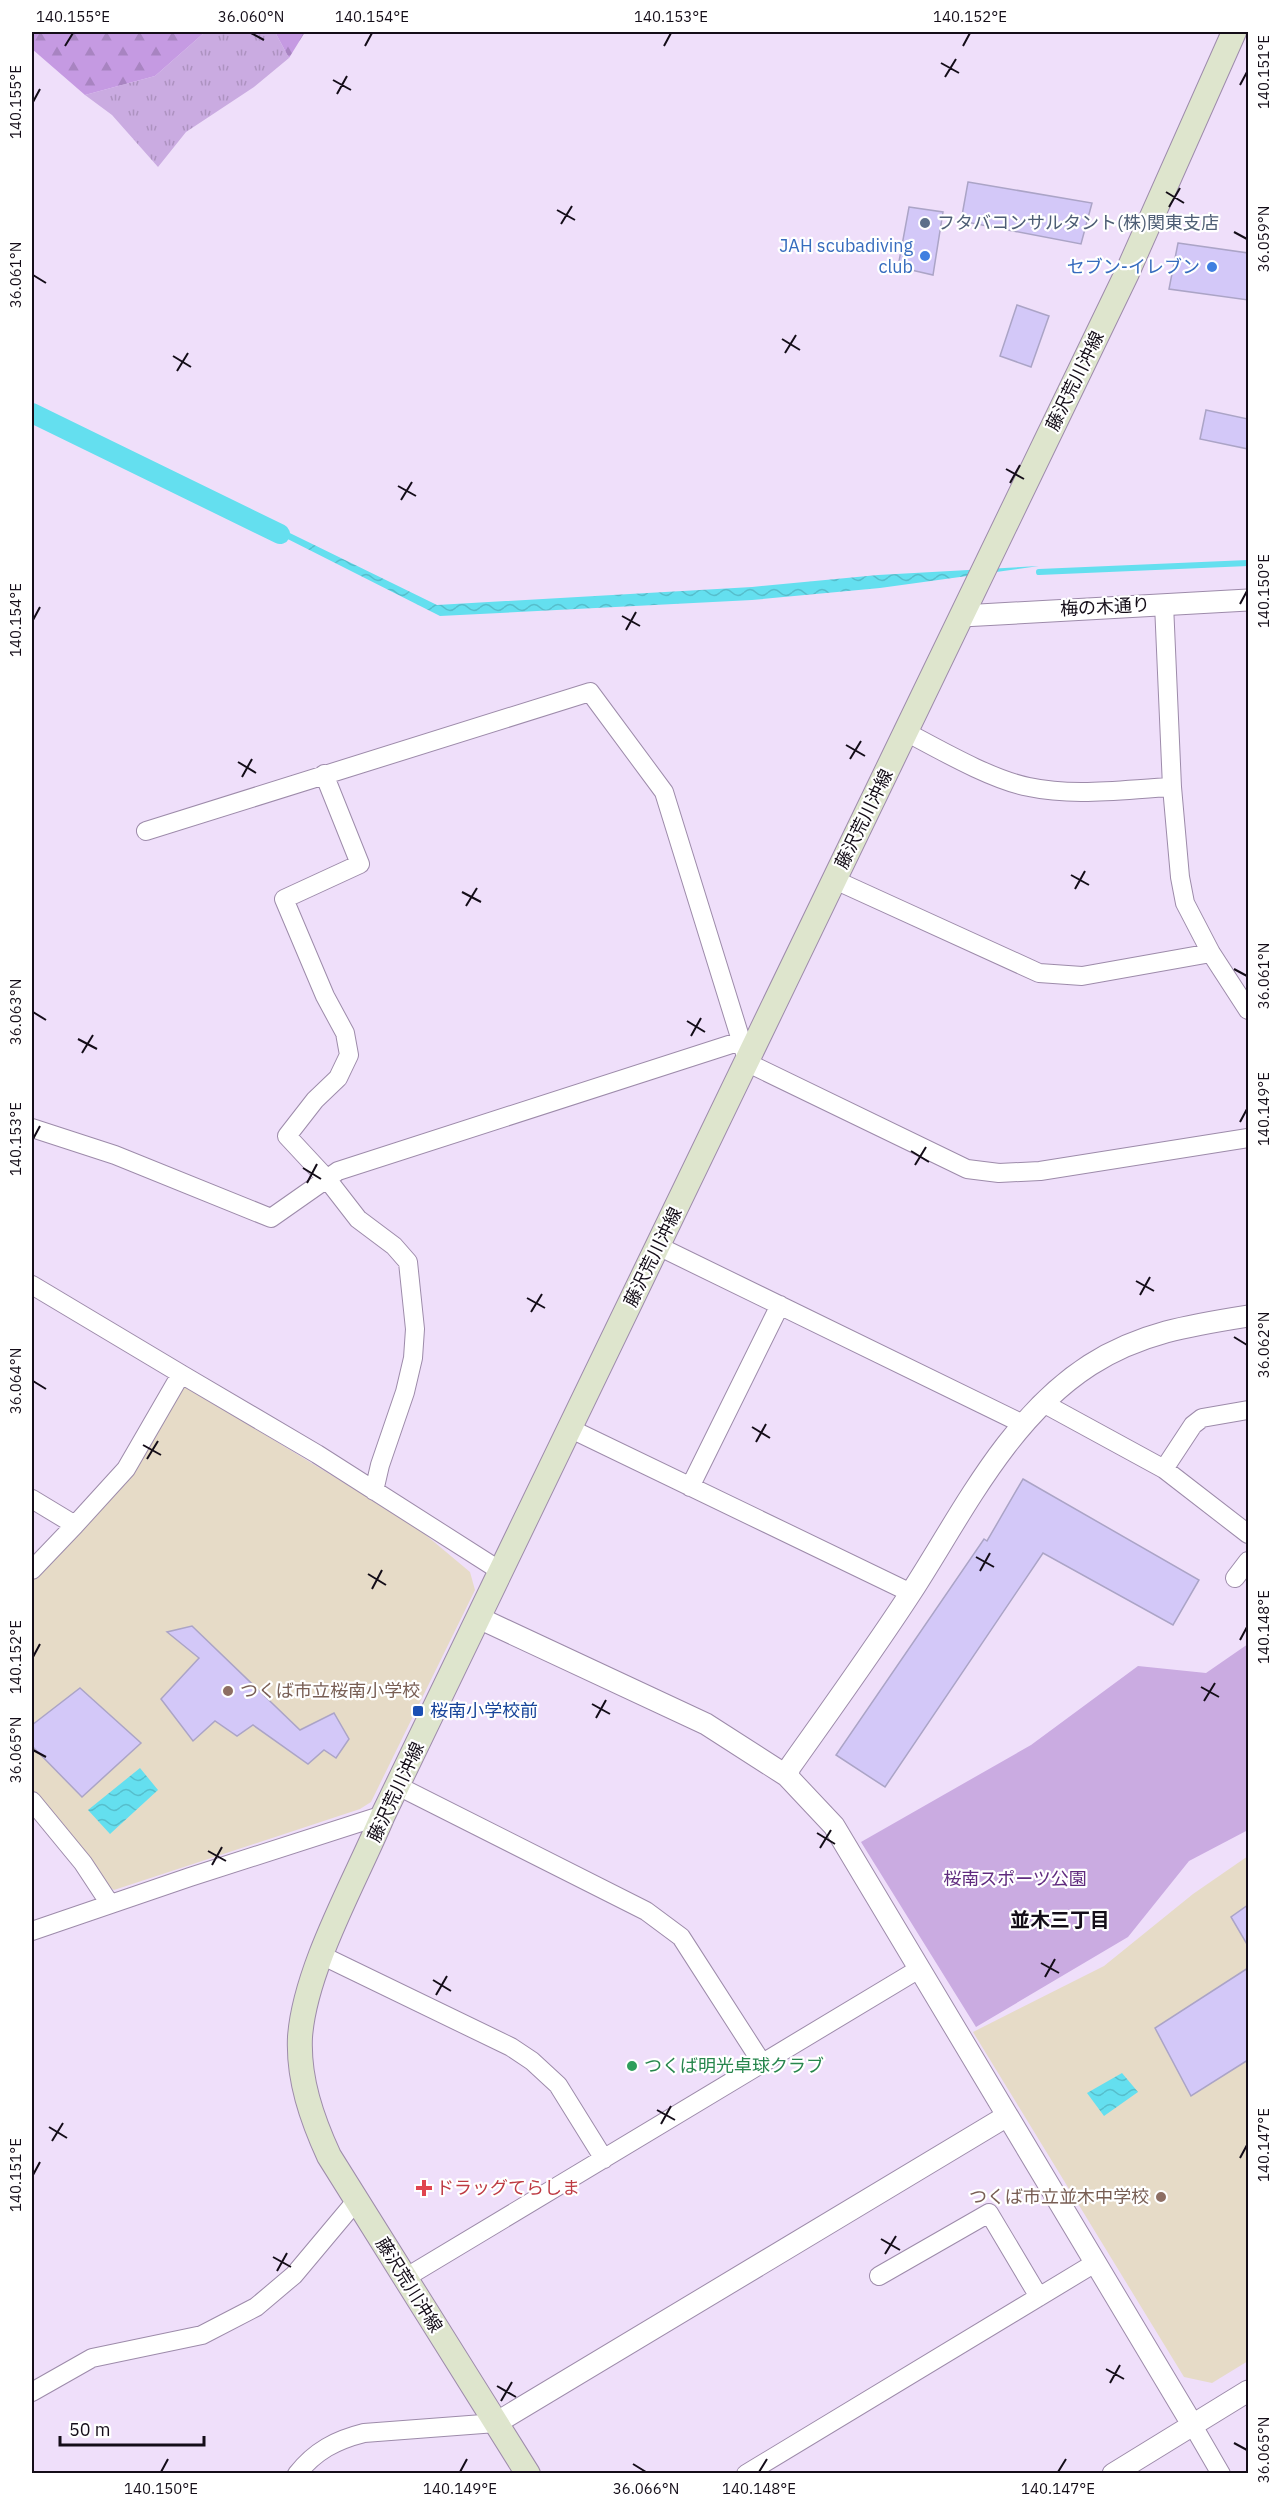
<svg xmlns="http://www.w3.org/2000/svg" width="1280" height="2505" viewBox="0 0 1280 2505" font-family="'IBM Plex Sans','Noto Sans JP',sans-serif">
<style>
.education{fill:#e6dbc7}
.grass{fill:url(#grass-tufts)}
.forest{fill:url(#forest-firs)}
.park{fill:#caabe1}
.water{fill:url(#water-waves)}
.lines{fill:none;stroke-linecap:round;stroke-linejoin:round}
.stream{stroke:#64dfef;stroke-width:6}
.canal{stroke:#64dfef;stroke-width:20}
.building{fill:#d3c8f8;stroke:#aba4c6;stroke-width:1.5}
.minor-casing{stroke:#9d8baa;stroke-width:20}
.tertiary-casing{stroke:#9d8baa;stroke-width:23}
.secondary-casing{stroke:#9d8baa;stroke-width:26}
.minor{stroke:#fff;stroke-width:18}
.tertiary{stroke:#fff;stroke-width:21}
.secondary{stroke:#dee5cd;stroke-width:24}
.ticks{fill:none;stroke:#140d18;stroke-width:2}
.service-dot{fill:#5c6f8a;stroke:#fff;stroke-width:2}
.shop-dot{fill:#3f7fe0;stroke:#fff;stroke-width:2}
.education-dot{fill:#8d6e63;stroke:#fff;stroke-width:2}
.transit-dot{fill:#1a4fb4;stroke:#fff;stroke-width:2}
.leisure-dot{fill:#2e9e5b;stroke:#fff;stroke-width:2}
.health-dot{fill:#e0444e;stroke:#fff;stroke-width:2}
.labels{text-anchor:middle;stroke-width:4.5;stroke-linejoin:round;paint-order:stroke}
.service-label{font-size:18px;fill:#4e5e75;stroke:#fff;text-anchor:start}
.shop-label{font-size:18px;fill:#366cbe;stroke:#fff;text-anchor:end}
.street-label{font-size:18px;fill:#140d18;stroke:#fff}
.education-label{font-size:18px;fill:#785e54;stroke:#fff;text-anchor:start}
.transit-label{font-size:18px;fill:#164399;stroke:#fff;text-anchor:start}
.park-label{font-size:18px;fill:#602b7f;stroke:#fff}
.leisure-label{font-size:18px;fill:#27864d;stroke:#fff;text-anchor:start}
.health-label{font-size:18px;fill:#be3a42;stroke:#fff;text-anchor:start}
.neighbourhood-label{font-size:20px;font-weight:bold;fill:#140d18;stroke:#fff}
.neatline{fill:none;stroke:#140d18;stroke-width:2}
.ticks-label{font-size:15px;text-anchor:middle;fill:#140d18}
</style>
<defs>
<pattern id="grass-tufts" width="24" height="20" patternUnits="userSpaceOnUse" patternTransform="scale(1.5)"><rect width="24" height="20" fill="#caabe1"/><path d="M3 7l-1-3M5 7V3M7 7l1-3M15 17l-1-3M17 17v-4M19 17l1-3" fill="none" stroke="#ad92c0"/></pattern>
<pattern id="forest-firs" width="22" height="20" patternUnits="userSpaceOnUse" patternTransform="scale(1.5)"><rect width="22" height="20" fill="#c59ae2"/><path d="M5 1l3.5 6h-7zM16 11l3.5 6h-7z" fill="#a884c1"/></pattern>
<pattern id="water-waves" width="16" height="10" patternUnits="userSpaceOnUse" patternTransform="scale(1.5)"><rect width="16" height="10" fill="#64dfef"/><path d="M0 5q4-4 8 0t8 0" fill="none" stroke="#56becc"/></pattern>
</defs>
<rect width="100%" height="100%" fill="#efdffa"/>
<path class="education" d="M185 1386 415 1526 470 1572 475 1590 371 1802 360 1809 114 1890 102 1882 32 1792V1578L178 1387Z
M1248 1856V2361L1212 2383 1184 2377 973 2032 1104 1966 1193 1894Z"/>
<path class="grass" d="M205 32H275L289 58 254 87 186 132 158 167 112 115 85 95 155 76Z"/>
<path class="forest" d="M32 32H205L155 76 85 95 32 49Z
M275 32H305L289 58Z"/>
<path class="park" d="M1248 1644V1830L1189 1861 1128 1937 976 2027 861 1842 1031 1745 1138 1666 1206 1673Z"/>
<path class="water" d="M32 407 437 605 752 587 878 575 1039 566 880 588 752 600 440 616 32 410Z
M140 1768 158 1790 110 1834 88 1810Z
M1122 2073 1138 2092 1104 2116 1087 2093Z"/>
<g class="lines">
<path class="stream" d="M1039 572 1248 563"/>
<path class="canal" d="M32 413 280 534"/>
</g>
<path class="building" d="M968 182 1092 203 1081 244 961 221Z
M909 207 943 212 933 275 898 267Z
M1178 243 1248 253V300L1169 289Z
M1017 305 1049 316 1031 367 1000 356Z
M1206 410 1248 419V449L1200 439Z
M1023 1479 1199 1580 1173 1625 1043 1553 885 1787 836 1755 984 1539 987 1541Z
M192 1626 300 1730 334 1713 349 1739 336 1758 324 1750 308 1764 253 1725 237 1736 215 1721 193 1741 161 1699 199 1658 167 1632Z
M80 1688 141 1743 82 1797 32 1746V1725Z
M1248 1905V1946L1231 1917Z
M1248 1968V2060L1191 2096 1155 2028Z"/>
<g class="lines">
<g class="minor-casing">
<path id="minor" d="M1164 604 1172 787 1180 877 1185 903 1211 953 1248 1010
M906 732C940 750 992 780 1029 787 1075 797 1126 789 1172 787
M324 774 360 864 284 899 325 996 345 1033 349 1055 338 1078 315 1100 287 1136 327 1179 358 1219 394 1246 408 1262 415 1329 413 1358 405 1392 380 1465 374 1491
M146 831 590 692 664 792 748 1063 967 1169 999 1173 1040 1171 1248 1138
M835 880 1039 973 1082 976 1211 953
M32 1128 115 1155 271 1218 338 1171 741 1041
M658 1246 1023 1424
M32 1285 181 1374
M1043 1403 1164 1469 1248 1534
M571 1429 911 1593
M1164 1469 1193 1425 1202 1418 1248 1410
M690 1487 780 1305
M32 1499 75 1525 126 1469 181 1374 317 1454 502 1572
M32 1570 75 1525
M1235 1578 1248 1561
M398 1786 646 1911 681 1937 762 2063
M32 1801 83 1863 110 1904
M32 1931 190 1877 383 1815
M321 1955 511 2047 532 2061 558 2085 604 2159
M879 2276 989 2213 1039 2297
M405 2278 919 1969
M32 2392 92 2358 202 2335 256 2307 294 2275 356 2201
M1192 2424 1221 2474
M297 2474C315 2451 336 2440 364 2433L496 2423
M746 2474 1095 2263"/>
</g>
<g class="tertiary-casing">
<path id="tertiary" d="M962 616 1248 600
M479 1618 706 1724 787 1776 834 1826 1192 2424
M787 1776 790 1767C831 1709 873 1651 912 1591 963 1512 1008 1418 1090 1365 1140 1333 1191 1325 1248 1316
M496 2423 1007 2116
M1113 2474 1248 2391"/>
</g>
<g class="secondary-casing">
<path id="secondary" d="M528 2474 329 2156C312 2119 298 2079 300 2037 305 1968 356 1880 383 1815L1127 273 1234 32"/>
</g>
<use href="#minor" class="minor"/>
<use href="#tertiary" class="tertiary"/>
<use href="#secondary" class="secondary"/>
</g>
<path class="ticks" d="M251 33 264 40M65 46 73 33M365 46 372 33M664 46 671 33M963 46 970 33M941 63 959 73M945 77 956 59M333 80 351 90M1240 85 1247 72M337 94 347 76M33 102 40 89M1166 192 1184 203M1169 207 1180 188M557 210 575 220M561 224 572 206M1234 232 1247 239M33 275 46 283M782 339 800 350M785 353 796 335M173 356 191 367M177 371 188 353M1006 469 1024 479M1010 483 1020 465M398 486 416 496M401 500 412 482M1240 604 1247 591M622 616 640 626M33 620 40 607M626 630 636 612M846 745 865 756M850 759 861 741M238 762 256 773M242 777 252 759M1071 875 1089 885M1075 889 1085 871M462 892 481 902M466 906 477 888M1234 969 1247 976M33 1012 46 1020M687 1021 705 1032M691 1036 701 1018M78 1039 97 1049M82 1053 93 1035M1240 1122 1247 1109M33 1139 40 1126M911 1151 929 1162M915 1165 926 1147M303 1168 321 1179M307 1183 317 1164M1136 1281 1154 1291M1140 1295 1150 1277M527 1298 545 1308M531 1312 542 1294M1234 1337 1247 1345M33 1381 46 1389M752 1427 770 1438M756 1442 766 1424M143 1445 161 1455M147 1459 158 1441M976 1557 994 1567M980 1571 990 1553M368 1574 386 1585M372 1589 382 1570M1240 1640 1247 1627M33 1657 40 1644M1201 1687 1219 1697M1204 1701 1215 1683M592 1704 610 1714M596 1718 606 1700M33 1750 46 1757M817 1833 835 1844M820 1848 831 1830M208 1851 226 1861M212 1865 222 1847M1041 1963 1059 1973M1045 1977 1055 1959M433 1980 451 1991M436 1995 447 1976M657 2110 675 2120M661 2124 671 2106M49 2127 67 2138M52 2141 63 2123M1240 2158 1247 2145M33 2175 40 2162M881 2239 900 2250M885 2254 896 2236M273 2257 291 2267M277 2271 287 2253M1106 2369 1124 2379M1110 2383 1120 2365M497 2386 516 2397M501 2401 512 2382M1234 2443 1247 2450M633 2464 646 2472M161 2472 168 2459M460 2472 467 2459M759 2472 767 2459M1058 2472 1066 2459"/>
<circle class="service-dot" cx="925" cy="223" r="6"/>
<g class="shop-dot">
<circle cx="925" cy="256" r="6"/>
<circle cx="1212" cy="267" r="6"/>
</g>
<g class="education-dot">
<circle cx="228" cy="1691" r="6"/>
<circle cx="1161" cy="2197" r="6"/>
</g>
<rect class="transit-dot" x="412" y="1705" width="12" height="12" rx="3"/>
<circle class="leisure-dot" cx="632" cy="2066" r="6"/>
<path class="health-dot" d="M421 2179h6v6h6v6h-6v6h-6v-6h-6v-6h6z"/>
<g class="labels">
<g class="service-label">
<text x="937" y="229">フタバコンサルタント(株)関東支店</text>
</g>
<g class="shop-label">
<text x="913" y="252">JAH scubadiving<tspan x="913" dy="21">club</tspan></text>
<text x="1200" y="273">セブン-イレブン</text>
</g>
<g class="street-label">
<text transform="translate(1075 381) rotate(-64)" y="6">藤沢荒川沖線</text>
<text transform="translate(1105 607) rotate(-3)" y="6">梅の木通り</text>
<text transform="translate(864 819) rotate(-64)" y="6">藤沢荒川沖線</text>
<text transform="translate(653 1257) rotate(-64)" y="6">藤沢荒川沖線</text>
<text transform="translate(396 1792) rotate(-65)" y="6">藤沢荒川沖線</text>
<text transform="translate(409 2285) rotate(58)" y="6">藤沢荒川沖線</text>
</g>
<g class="education-label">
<text x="240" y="1697">つくば市立桜南小学校</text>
<text x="1149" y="2203" text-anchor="end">つくば市立並木中学校</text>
</g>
<g class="transit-label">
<text x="430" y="1717">桜南小学校前</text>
</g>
<g class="park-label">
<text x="1015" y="1885">桜南スポーツ公園</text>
</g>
<g class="leisure-label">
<text x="644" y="2072">つくば明光卓球クラブ</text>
</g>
<g class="health-label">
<text x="436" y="2194">ドラッグてらしま</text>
</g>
<g class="neighbourhood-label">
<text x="1060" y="1927">並木三丁目</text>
</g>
</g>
<rect width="1280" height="2505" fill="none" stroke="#ffffff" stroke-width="66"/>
<path d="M60 2436v9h144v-9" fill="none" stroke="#140d18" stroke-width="3"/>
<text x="69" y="2436" font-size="18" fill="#140d18" stroke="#ffffff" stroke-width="4.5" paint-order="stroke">50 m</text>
<rect x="33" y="33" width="1214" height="2439" class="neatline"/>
<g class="ticks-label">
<text x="73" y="22">140.155°E</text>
<text x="251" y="22">36.060°N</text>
<text x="372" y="22">140.154°E</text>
<text x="671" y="22">140.153°E</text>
<text x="970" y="22">140.152°E</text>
<text transform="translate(1264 72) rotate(-90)" y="5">140.151°E</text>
<text transform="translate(16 102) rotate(-90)" y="5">140.155°E</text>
<text transform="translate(1264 239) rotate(-90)" y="5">36.059°N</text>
<text transform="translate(16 275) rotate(-90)" y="5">36.061°N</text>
<text transform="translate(1264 591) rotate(-90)" y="5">140.150°E</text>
<text transform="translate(16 620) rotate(-90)" y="5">140.154°E</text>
<text transform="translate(1264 976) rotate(-90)" y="5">36.061°N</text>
<text transform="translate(16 1012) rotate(-90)" y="5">36.063°N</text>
<text transform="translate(1264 1109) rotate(-90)" y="5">140.149°E</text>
<text transform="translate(16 1139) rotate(-90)" y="5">140.153°E</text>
<text transform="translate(1264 1345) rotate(-90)" y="5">36.062°N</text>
<text transform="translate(16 1381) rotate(-90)" y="5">36.064°N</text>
<text transform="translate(1264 1627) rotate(-90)" y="5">140.148°E</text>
<text transform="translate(16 1657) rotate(-90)" y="5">140.152°E</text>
<text transform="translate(16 1750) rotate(-90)" y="5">36.065°N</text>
<text transform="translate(1264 2145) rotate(-90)" y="5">140.147°E</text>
<text transform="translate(16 2175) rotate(-90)" y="5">140.151°E</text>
<text transform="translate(1264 2450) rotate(-90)" y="5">36.065°N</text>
<text x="161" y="2494">140.150°E</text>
<text x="460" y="2494">140.149°E</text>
<text x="646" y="2494">36.066°N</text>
<text x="759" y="2494">140.148°E</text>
<text x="1058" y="2494">140.147°E</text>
</g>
</svg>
